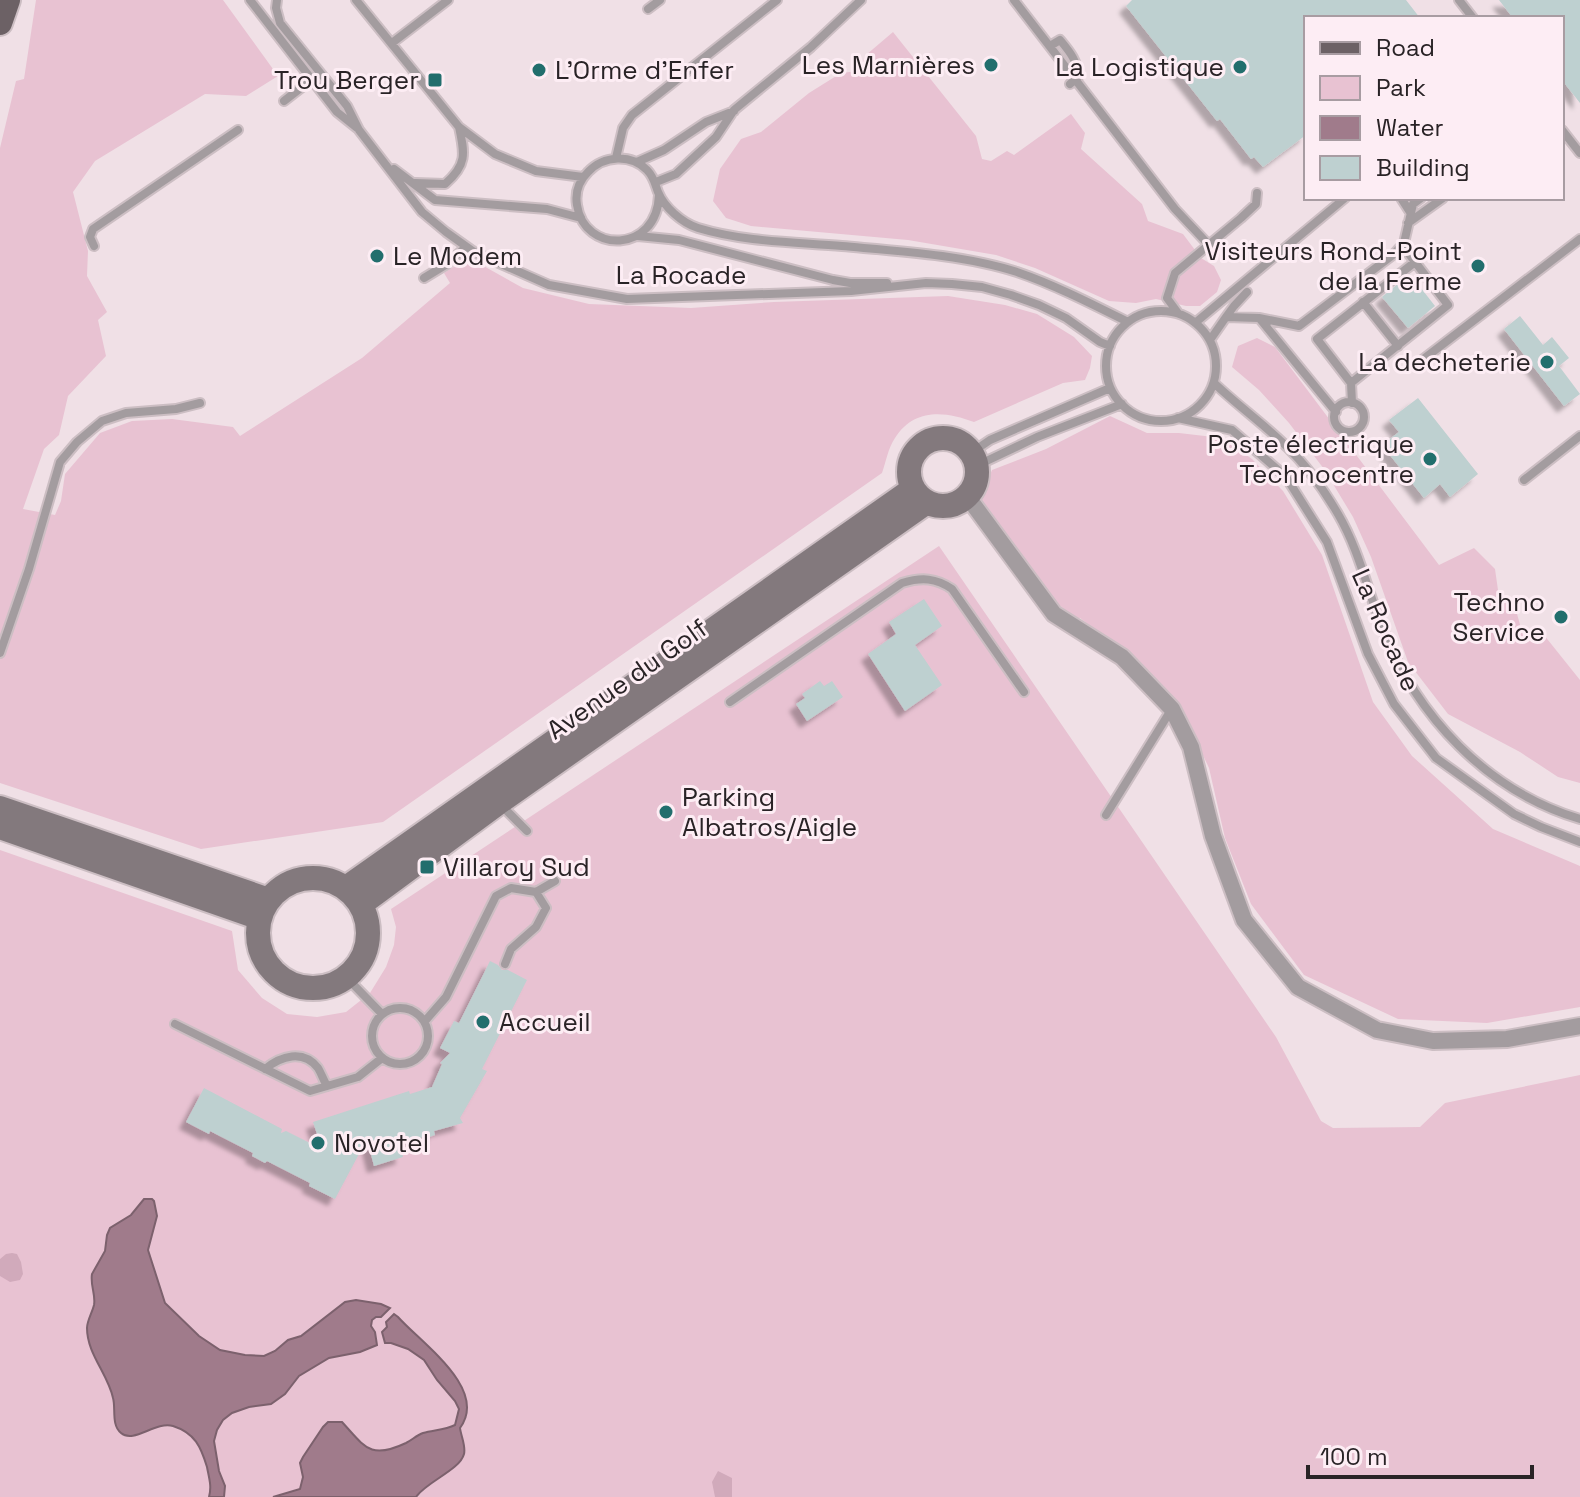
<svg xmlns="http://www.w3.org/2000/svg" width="1580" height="1497" viewBox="0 0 1580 1497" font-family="'Space Grotesk',sans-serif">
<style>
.green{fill:#e8c2d2}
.forest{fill:#d1aabb}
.water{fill:#a07b8b;stroke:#7c616d;stroke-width:2}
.building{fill:#bed0d0;filter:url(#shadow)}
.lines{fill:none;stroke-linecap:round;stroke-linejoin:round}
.lane-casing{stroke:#ccbec3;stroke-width:12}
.street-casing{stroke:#ccbec3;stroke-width:20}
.secondary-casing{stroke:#ccbec3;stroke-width:28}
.primary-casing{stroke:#ccbec3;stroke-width:28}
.lane{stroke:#a39c9f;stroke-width:8}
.street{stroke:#a39c9f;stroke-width:16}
.secondary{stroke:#83797d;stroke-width:24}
.primary{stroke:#6c6165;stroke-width:24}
.poi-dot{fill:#226e6d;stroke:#fdedf4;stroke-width:3}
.labels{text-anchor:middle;stroke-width:6;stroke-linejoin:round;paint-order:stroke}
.poi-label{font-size:26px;fill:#292326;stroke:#fdedf4;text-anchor:end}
.street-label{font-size:26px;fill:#292326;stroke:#fdedf4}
</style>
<defs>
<filter id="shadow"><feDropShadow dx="-7" dy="7" stdDeviation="2" flood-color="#0004"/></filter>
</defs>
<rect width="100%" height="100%" fill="#f0e0e6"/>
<path class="green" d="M36 0H223L278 76 246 96 205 94 95 161 73 192 88 251 87 276 107 312 98 320 106 356 68 396 59 435 44 449 23 509 55 515 61 501 65 474 100 433 132 421 172 419 233 427 240 436 362 358 450 283 444 273 461 262 480 264 523 288 589 304 691 308 774 302 948 296 1005 305 1037 314 1074 337 1092 356 1090 368 1085 380 1063 383 974 422C945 411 914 408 895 438 888 448 886 462 882 473L383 822 201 849 0 783V148L16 81 24 79Z
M893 32 976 136 982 159 991 161 1007 151 1014 155 1071 114 1085 133 1081 149 1142 204 1148 221 1183 234 1201 258 1214 266 1221 280 1217 292 1200 306H1186L1156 299 1136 303 1109 301 1035 268 996 255 908 240 751 226 726 218 713 201 720 169 741 139 761 132 809 93 841 73 858 71 866 55Z
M1257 338 1275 347 1439 565 1474 548 1495 569 1499 597 1516 610 1525 643 1544 635 1580 680V783L1558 777 1520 752 1448 714 1408 662 1371 557 1353 517 1324 469 1289 423 1259 390 1232 367 1238 346Z
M1110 416 1147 433H1179L1222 438 1252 459 1283 491 1322 555 1373 702 1412 756 1493 829 1580 866V1007L1487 1023 1398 1019 1304 975 1251 904 1225 838 1209 768 1182 711 1139 664 1080 618 1077 619 1046 595 979 502 992 470 1046 449Z
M939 546 1276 1037 1321 1121 1333 1128 1420 1127 1445 1103 1580 1075V1497H0V850L232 931 238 970 262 998 287 1014 317 1017 346 1012 370 993 386 967 394 945 396 927 391 909Z"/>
<path class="forest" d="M12 1253 17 1254 21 1262 23 1274 20 1280 10 1282 0 1276V1259L6 1254Z
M718 1471 732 1478V1497H715L712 1482Z"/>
<path class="water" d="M144 1199H152L154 1201 157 1216 148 1250 165 1303 199 1336 220 1350 245 1355 264 1356 275 1351 288 1340 301 1336 345 1302 356 1300 381 1304 390 1308 381 1317H376L372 1320 371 1326 375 1332 377 1345 360 1352 329 1358 299 1376 285 1394 271 1404 249 1407 232 1413 223 1420 217 1430 214 1441 219 1471 225 1486 224 1497H209C212 1486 209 1478 207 1467 201 1447 195 1433 173 1426 155 1421 134 1444 121 1433 111 1425 116 1408 113 1398 108 1374 87 1354 87 1328 87 1321 92 1313 94 1305 96 1295 90 1285 92 1274L105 1251 107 1235 110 1228 131 1215Z
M394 1314 398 1317C421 1343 489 1389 460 1428 461 1436 466 1446 464 1454 460 1470 426 1482 416 1497H273L300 1489 303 1477 300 1463 303 1457 323 1427 328 1422H342C365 1447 370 1460 406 1443 412 1440 417 1435 423 1433 434 1430 445 1430 455 1425L459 1409 455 1401 437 1380 424 1360 408 1349 391 1343H385L382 1332 387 1327 386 1322Z"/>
<path class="building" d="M1132 0H1406L1420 18H1306V135L1263 167 1254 157 1251 159 1220 119 1217 121 1126 6Z
M1499 0H1580V103L1562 80V18H1513Z
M1410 274 1435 306 1408 328 1382 297Z
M1520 316 1543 345 1552 337 1569 358 1559 366 1580 394 1564 406 1504 329Z
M1418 398 1478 474 1450 497 1440 484 1424 498 1382 445 1399 432 1389 420Z
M924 599 942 626 915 645 942 685 905 711 868 654 896 634 889 622Z
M820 681 824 686 832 681 843 697 807 721 796 704 805 698 802 694Z
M490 961 498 965 502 970H508L527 980 482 1069 487 1071 460 1118 463 1123 434 1131 435 1135 424 1139 423 1137 400 1144 403 1157 374 1166 367 1139 335 1199 309 1186 310 1183 267 1161 265 1163 252 1156 253 1153 210 1131 209 1134 186 1122 204 1088 282 1129 281 1133 286 1131 322 1149 313 1122 409 1091 410 1094 432 1087 442 1064 440 1063 450 1053 440 1048 454 1021 459 1023Z"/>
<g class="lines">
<g class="lane-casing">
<path id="lane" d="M250 0 337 112 357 128
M277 0 276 8 280 23 347 106 359 130 422 212 446 232 474 252 549 285 627 299 851 291 926 283 952 284 982 287 1011 295 1039 305 1066 318 1100 342 1110 346
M356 0 459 127 495 154 536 171 583 177
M1014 0 1175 209 1208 244
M1459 0 1473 18
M648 9 660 0
M392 43 448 0
M1050 46 1060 40C1069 51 1078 61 1078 77L1070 84
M284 101 311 80
M1562 130 1580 153
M616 158 623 128 632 115 777 0
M637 162 664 150 706 122 734 111
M394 169 435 200 547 209 581 218
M656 182 676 174 716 137 734 110 811 47 861 0
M415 183 445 184C467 165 465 154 459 127
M659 195C657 254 584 254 577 205 575 193 579 181 588 172 604 155 631 154 647 170 654 177 655 184 658 192 664 207 682 223 698 228 744 242 794 242 842 246 897 251 965 255 1017 272 1055 285 1092 304 1128 322
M1401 198 1410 212
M1408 223 1443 198
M638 236 679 240 833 280 850 283H887
M94 246 90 237 93 229 238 130
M424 278 447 264 466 247
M1363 302 1398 346
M1106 366a55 55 0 1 1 110 0a55 55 0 1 1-110 0Z
M1178 313 1167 298 1175 273 1241 218 1256 204 1257 193
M1226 317 1234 306 1247 292
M1260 319 1336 412
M1195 323 1345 198
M1210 340 1226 317 1259 318 1299 326 1394 254 1404 243 1413 204 1421 198
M1417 364 1580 239
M1214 383C1237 405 1264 424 1287 447 1307 466 1324 490 1338 514 1359 550 1367 589 1382 627 1417 717 1487 791 1580 819
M1351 383 1448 305 1409 254 1404 243
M1334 417a15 15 0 1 1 30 0a15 15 0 1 1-30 0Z
M1352 403 1351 383 1317 339 1415 262
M1178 418 1232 430 1286 477 1327 542 1368 654 1394 704 1436 758 1514 814 1541 827 1580 842
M971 453 990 440 1110 388
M976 466 1037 437 1122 404
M1524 480 1580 436
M0 653 29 569 60 462 77 442 102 421 126 413 176 409 200 403
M730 702 902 583C922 577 936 578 952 589L1024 692
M499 803 527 831
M1106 815 1171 710
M536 892 555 881
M347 978 382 1014
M372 1036a28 28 0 1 1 56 0a28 28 0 1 1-56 0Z
M425 1021 446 997 496 896 511 888 536 892 546 908 536 927 511 949 505 964
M175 1024 310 1091 358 1077 382 1058
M265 1069C281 1056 303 1049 318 1068 321 1073 324 1081 327 1086"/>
</g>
<g class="street-casing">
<path id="street" d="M967 496 1054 614 1122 657 1172 709 1191 747 1213 836 1244 920 1298 987 1377 1030 1433 1041 1507 1039 1580 1026"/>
</g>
<g class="secondary-casing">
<path id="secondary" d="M909 472a34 34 0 1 1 68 0a34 34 0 1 1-68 0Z
M0 808 269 900
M0 827 260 918
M258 933a55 55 0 1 1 110 0a55 55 0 1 1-110 0Z
M346 888 913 489
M361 904 498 803 927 502"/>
</g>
<g class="primary-casing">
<path id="primary" d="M0 23 8 0"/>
</g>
<use href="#lane" class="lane"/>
<use href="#street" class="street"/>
<use href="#secondary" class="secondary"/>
<use href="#primary" class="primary"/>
</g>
<g class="poi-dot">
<circle cx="991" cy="65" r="8"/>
<circle cx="1240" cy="67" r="8"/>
<circle cx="539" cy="70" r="8"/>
<rect x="427" y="72" width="16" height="16" rx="4"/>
<circle cx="377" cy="256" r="8"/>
<circle cx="1478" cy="266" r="8"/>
<circle cx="1547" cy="362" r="8"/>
<circle cx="1430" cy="459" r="8"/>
<circle cx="1561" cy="617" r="8"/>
<circle cx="666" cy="812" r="8"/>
<rect x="419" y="859" width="16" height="16" rx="4"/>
<circle cx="483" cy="1022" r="8"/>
<circle cx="318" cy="1143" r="8"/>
</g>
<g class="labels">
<g class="poi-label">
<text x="975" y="74">Les Marnières</text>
<text x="1224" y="76">La Logistique</text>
<text x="555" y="79" text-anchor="start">L'Orme d'Enfer</text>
<text x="419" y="89">Trou Berger</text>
<text x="1462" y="260">Visiteurs Rond-Point<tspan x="1462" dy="30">de la Ferme</tspan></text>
<text x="393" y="265" text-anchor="start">Le Modem</text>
<text x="1531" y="371">La decheterie</text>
<text x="1414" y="453">Poste électrique<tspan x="1414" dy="30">Technocentre</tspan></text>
<text x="1545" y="611">Techno<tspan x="1545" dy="30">Service</tspan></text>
<text x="682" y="806" text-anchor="start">Parking<tspan x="682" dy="30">Albatros/Aigle</tspan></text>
<text x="443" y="876" text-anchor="start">Villaroy Sud</text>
<text x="499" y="1031" text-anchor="start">Accueil</text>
<text x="334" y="1152" text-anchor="start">Novotel</text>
</g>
<g class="street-label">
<text x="681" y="284">La Rocade</text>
<text transform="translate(1386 630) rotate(66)" y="9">La Rocade</text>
<text transform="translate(627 679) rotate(-35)" y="9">Avenue du Golf</text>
</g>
</g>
<rect x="1304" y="16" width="260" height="184" fill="#fdedf4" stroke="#a89ca2" stroke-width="2"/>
<rect x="1320" y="42" width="40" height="12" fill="#6c6165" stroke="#a89ca2" stroke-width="2"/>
<text x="1376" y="56" font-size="24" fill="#292326">Road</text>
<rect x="1320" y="76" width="40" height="24" fill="#e8c2d2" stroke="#a89ca2" stroke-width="2"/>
<text x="1376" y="96" font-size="24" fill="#292326">Park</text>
<rect x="1320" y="116" width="40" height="24" fill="#a07b8b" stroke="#a89ca2" stroke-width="2"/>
<text x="1376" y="136" font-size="24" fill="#292326">Water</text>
<rect x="1320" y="156" width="40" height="24" fill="#bed0d0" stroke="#a89ca2" stroke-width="2"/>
<text x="1376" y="176" font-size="24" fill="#292326">Building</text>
<path d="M1308 1465v12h224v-12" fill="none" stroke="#292326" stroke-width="4"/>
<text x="1320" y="1465" font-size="24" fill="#292326" stroke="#fdedf4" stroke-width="6" paint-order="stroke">100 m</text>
</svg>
